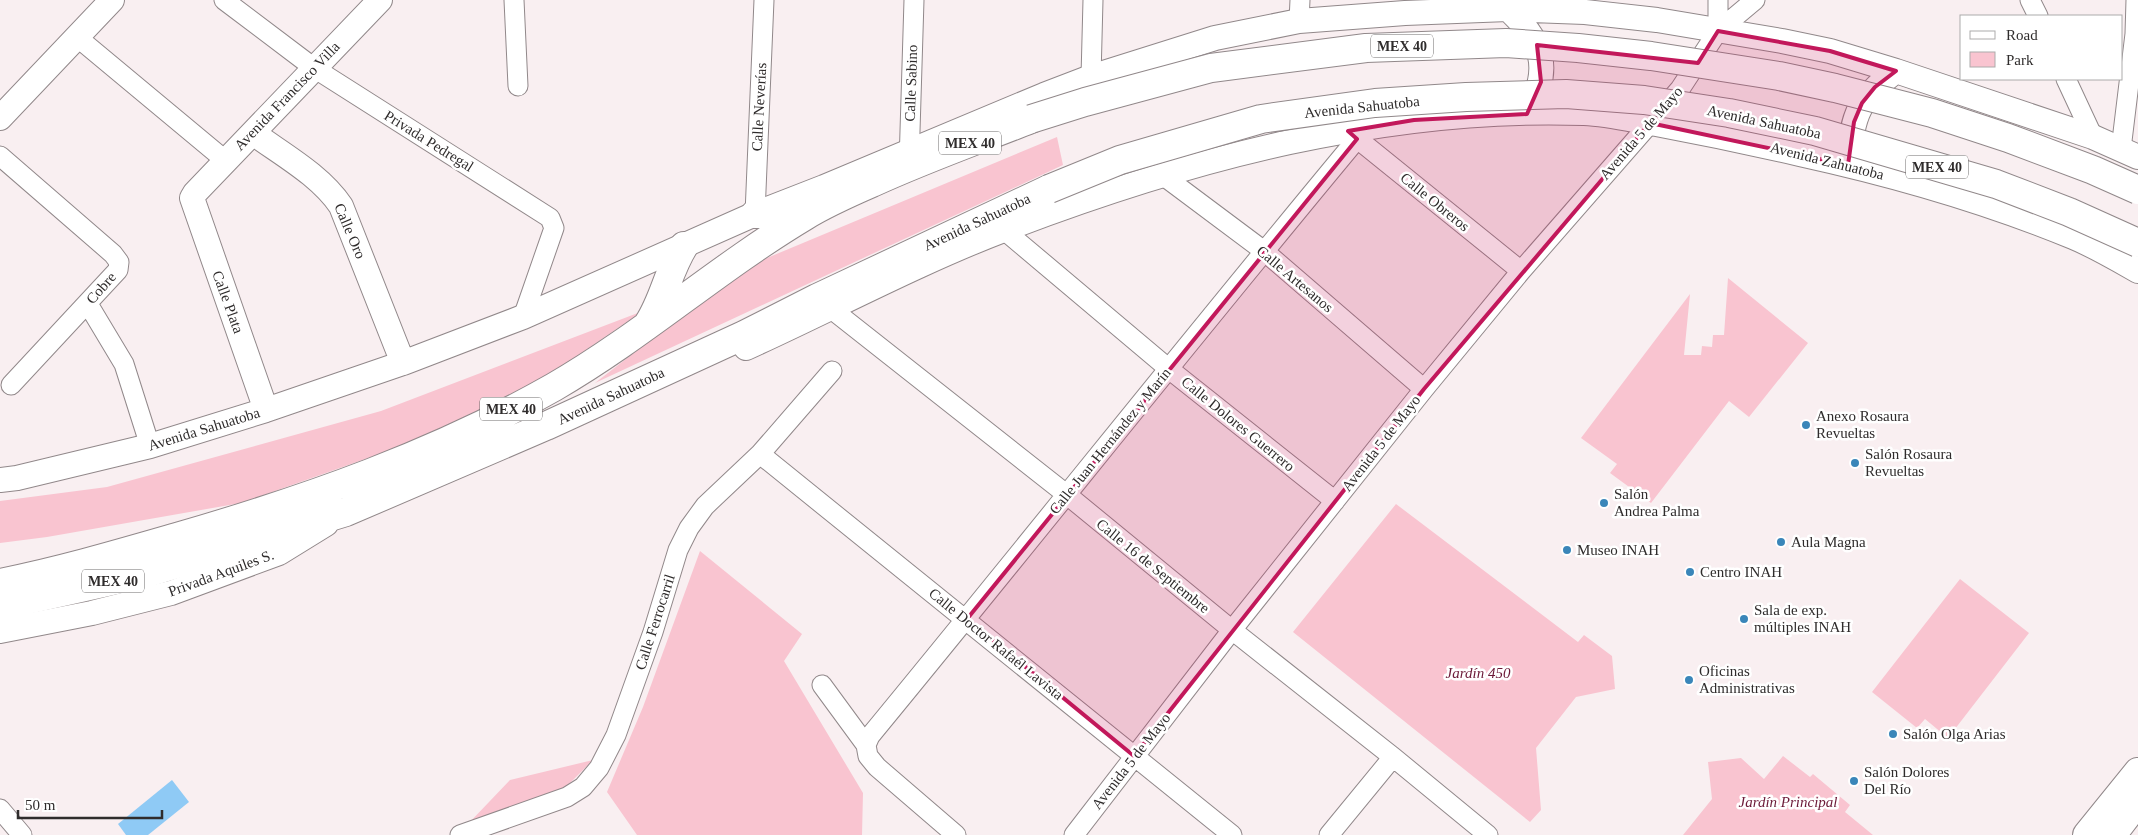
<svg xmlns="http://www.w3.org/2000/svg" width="2138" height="835" viewBox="0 0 2138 835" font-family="'Times New Roman',serif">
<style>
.green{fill:#f9c4d0}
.water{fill:#8fcaf5}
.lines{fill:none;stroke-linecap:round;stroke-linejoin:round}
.minor-casing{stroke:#91888a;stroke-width:21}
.tertiary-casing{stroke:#91888a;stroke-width:26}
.primary-casing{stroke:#91888a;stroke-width:30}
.minor{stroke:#fff;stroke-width:19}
.tertiary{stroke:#fff;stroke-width:24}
.primary{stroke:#fff;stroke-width:28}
.primary-bridge-casing{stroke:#91888a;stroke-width:30;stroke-linecap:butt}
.primary-bridge{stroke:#fff;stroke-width:28}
.marked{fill:#c2185b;fill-opacity:0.2;stroke:#c2185b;stroke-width:4;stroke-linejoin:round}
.poi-dot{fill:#3a86b9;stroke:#fff;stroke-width:2}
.labels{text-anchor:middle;stroke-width:5;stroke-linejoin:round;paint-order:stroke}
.shield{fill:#fff;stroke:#6d6b6b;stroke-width:1}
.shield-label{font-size:14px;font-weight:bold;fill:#2f2c2c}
.street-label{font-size:15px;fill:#2f2c2c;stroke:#fff}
.poi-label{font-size:15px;fill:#2f2c2c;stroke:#fff;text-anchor:start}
.park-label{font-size:15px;font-style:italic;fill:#6c1a38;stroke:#fff}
</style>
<rect width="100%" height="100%" fill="#f9eff1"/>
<path class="green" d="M1057 137 1063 165 595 383 743 268Z
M1728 278 1808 343 1749 417 1729 401 1651 503 1610 473 1617 464 1581 438 1690 294 1684 355H1701L1702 346 1712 347 1713 335H1724Z
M643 311 542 380 430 436 241 503 47 537 0 543V501L107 487 381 411Z
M1396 504 1578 642 1584 635 1612 656 1615 689 1576 697 1536 748 1541 810 1530 822 1293 632Z
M700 551 802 634 784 661 863 793 862 835H637L607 792 643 707Z
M1960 579 2029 633 1948 738 1925 719 1917 728 1872 692Z
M1783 756 1810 777 1813 774 1850 805 1845 812 1873 835H1683L1712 799 1708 762 1741 758 1764 779Z
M593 760 560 793 468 824 510 780Z"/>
<path class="water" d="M172 780 189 802 148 835H126L118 824Z"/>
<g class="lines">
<g class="minor-casing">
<path id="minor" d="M224 0 314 68 550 218 554 228 523 317
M514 0 518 86
M2030 0 2038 16
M1299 21 1300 0
M1718 31V0
M77 37 226 161
M1091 77 1093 0
M2066 79 2093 137
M1349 132 1521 271
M2121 149 2135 34 2136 0
M0 156 113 254 119 262 118 270 11 385
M909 164 914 0
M1161 174 1264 251 1424 389
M755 214 764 0
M1004 230 1169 369 1335 501
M820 300 1066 494 1232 630 1393 757 1488 835
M88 304 124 364 150 446
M760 454 1232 835
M822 685 866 745 868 756 877 767 956 835
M866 745 870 736C1033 538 1193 336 1357 139
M0 809 22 835
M460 835 567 797 583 787 599 768 616 735 653 632 678 550 689 528 705 506 760 454 832 371
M1074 835 1232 630 1424 389 1521 271 1680 89 1718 31 1755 0
M1329 835 1393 757"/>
</g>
<g class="tertiary-casing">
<path id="tertiary" d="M1508 9C1542 41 1552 67 1529 110
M0 118 112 0
M253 133C283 155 320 175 341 206L403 363
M1849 160C1852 115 1859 98 1896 71
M746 348C832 309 917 263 1006 229 1189 159 1386 106 1584 113 1608 114 1632 120 1656 124 1704 133 1752 143 1800 154 1891 174 1986 201 2073 237 2095 246 2117 259 2138 271
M266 410 192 198 195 193 380 0
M0 480 17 478 150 446 266 410 403 363 523 317 755 214 824 187 1044 95 1091 77 1215 38 1299 21 1405 13 1508 9 1585 12 1657 20 1782 41 1830 51 1896 71 2093 137 2138 157
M0 631 92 613 171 593 279 553 326 524"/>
</g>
<g class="primary-casing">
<path id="primary" d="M755 214H807
M648 324C664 300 668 271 684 246
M0 583C60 571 118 554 177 537 308 499 436 454 554 387 642 336 718 268 805 216 826 203 849 193 872 183 924 159 978 140 1031 119
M0 606 147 573 346 512 546 426 744 335 817 298 1049 189
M2087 835 2138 772
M2112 835 2138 801"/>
</g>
<use href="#minor" class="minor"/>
<use href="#tertiary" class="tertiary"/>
<use href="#primary" class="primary"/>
<g class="primary-bridge-casing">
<path id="primary-bridge" d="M1031 119 1085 102 1211 68 1366 48 1506 43 1578 48 1651 56 1779 76 1835 88 1932 113 2008 138 2093 170 2138 190
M1049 189 1120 160 1261 119 1375 103 1466 97 1566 94 1644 100 1729 113 1815 131 1996 184 2069 212 2138 243"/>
</g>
<use href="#primary-bridge" class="primary-bridge"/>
</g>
<path class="marked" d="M1718 31 1830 51 1896 71 1875 87 1862 103 1854 122 1848 165 1650 123 1424 389 1134 756 967 619 1357 139 1348 131 1414 120 1527 114 1541 82 1537 45 1698 63Z"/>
<g class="poi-dot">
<circle cx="1806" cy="425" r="5"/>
<circle cx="1855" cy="463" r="5"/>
<circle cx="1604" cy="503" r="5"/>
<circle cx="1781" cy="542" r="5"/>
<circle cx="1567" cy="550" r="5"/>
<circle cx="1690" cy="572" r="5"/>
<circle cx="1744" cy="619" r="5"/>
<circle cx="1689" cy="680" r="5"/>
<circle cx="1893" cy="734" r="5"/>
<circle cx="1854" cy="781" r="5"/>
</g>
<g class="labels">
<g class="shield">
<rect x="1371" y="34.5" width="62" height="23" rx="4"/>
<rect x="939" y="131.5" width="62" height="23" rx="4"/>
<rect x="1906" y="155.5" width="62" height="23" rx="4"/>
<rect x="480" y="397.5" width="62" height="23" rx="4"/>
<rect x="82" y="569.5" width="62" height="23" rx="4"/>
</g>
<g class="shield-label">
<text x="1402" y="51">MEX 40</text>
<text x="970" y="148">MEX 40</text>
<text x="1937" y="172">MEX 40</text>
<text x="511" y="414">MEX 40</text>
<text x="113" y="586">MEX 40</text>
</g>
<g class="street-label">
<text transform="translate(911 83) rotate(-88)" y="5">Calle Sabino</text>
<text transform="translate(287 96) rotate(-46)" y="5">Avenida Francisco Villa</text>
<text transform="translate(759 107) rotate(-87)" y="5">Calle Neverías</text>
<text transform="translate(1362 107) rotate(-6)" y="5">Avenida Sahuatoba</text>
<text transform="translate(1764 122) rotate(12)" y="5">Avenida Sahuatoba</text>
<text transform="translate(1641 133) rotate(-49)" y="5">Avenida 5 de Mayo</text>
<text transform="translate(429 141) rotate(32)" y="5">Privada Pedregal</text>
<text transform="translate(1827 161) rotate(14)" y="5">Avenida Zahuatoba</text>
<text transform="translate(1435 202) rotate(39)" y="5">Calle Obreros</text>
<text transform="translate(977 222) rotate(-25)" y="5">Avenida Sahuatoba</text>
<text transform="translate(350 231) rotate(67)" y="5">Calle Oro</text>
<text transform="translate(1295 279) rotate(40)" y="5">Calle Artesanos</text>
<text transform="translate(101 288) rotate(-49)" y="5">Cobre</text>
<text transform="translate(228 302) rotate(70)" y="5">Calle Plata</text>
<text transform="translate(611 396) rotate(-25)" y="5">Avenida Sahuatoba</text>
<text transform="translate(1238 424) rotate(39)" y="5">Calle Dolores Guerrero</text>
<text transform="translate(204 429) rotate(-17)" y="5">Avenida Sahuatoba</text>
<text transform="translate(1110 441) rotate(-51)" y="5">Calle Juan Hernández y Marín</text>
<text transform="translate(1381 443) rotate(-52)" y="5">Avenida 5 de Mayo</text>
<text transform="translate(1153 566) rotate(39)" y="5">Calle 16 de Septiembre</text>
<text transform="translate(221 573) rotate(-20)" y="5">Privada Aquiles S.</text>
<text transform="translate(655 622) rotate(-72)" y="5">Calle Ferrocarril</text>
<text transform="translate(996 644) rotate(39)" y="5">Calle Doctor Rafaél Lavista</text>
<text transform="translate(1131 761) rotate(-52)" y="5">Avenida 5 de Mayo</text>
</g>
<g class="poi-label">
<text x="1816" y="421">Anexo Rosaura<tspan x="1816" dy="17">Revueltas</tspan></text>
<text x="1865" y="459">Salón Rosaura<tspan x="1865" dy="17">Revueltas</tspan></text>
<text x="1614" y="499">Salón<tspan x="1614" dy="17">Andrea Palma</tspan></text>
<text x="1791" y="547">Aula Magna</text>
<text x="1577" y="555">Museo INAH</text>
<text x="1700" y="577">Centro INAH</text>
<text x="1754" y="615">Sala de exp.<tspan x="1754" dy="17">múltiples INAH</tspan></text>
<text x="1699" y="676">Oficinas<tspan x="1699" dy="17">Administrativas</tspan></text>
<text x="1903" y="739">Salón Olga Arias</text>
<text x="1864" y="777">Salón Dolores<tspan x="1864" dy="17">Del Río</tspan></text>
</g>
<g class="park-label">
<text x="1478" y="678">Jardín 450</text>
<text x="1788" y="807">Jardín Principal</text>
</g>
</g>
<rect x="1960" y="15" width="162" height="65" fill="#ffffff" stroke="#acabab"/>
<rect x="1970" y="31" width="25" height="8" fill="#ffffff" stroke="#acabab"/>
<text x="2006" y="40" font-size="15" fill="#2f2c2c">Road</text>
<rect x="1970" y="52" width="25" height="15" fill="#f9c4d0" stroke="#acabab"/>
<text x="2006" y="65" font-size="15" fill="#2f2c2c">Park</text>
<path d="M18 810v8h144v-8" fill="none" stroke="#2f2c2c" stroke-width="2.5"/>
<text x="25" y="810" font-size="15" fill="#2f2c2c" stroke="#ffffff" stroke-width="4" paint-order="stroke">50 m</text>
</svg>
